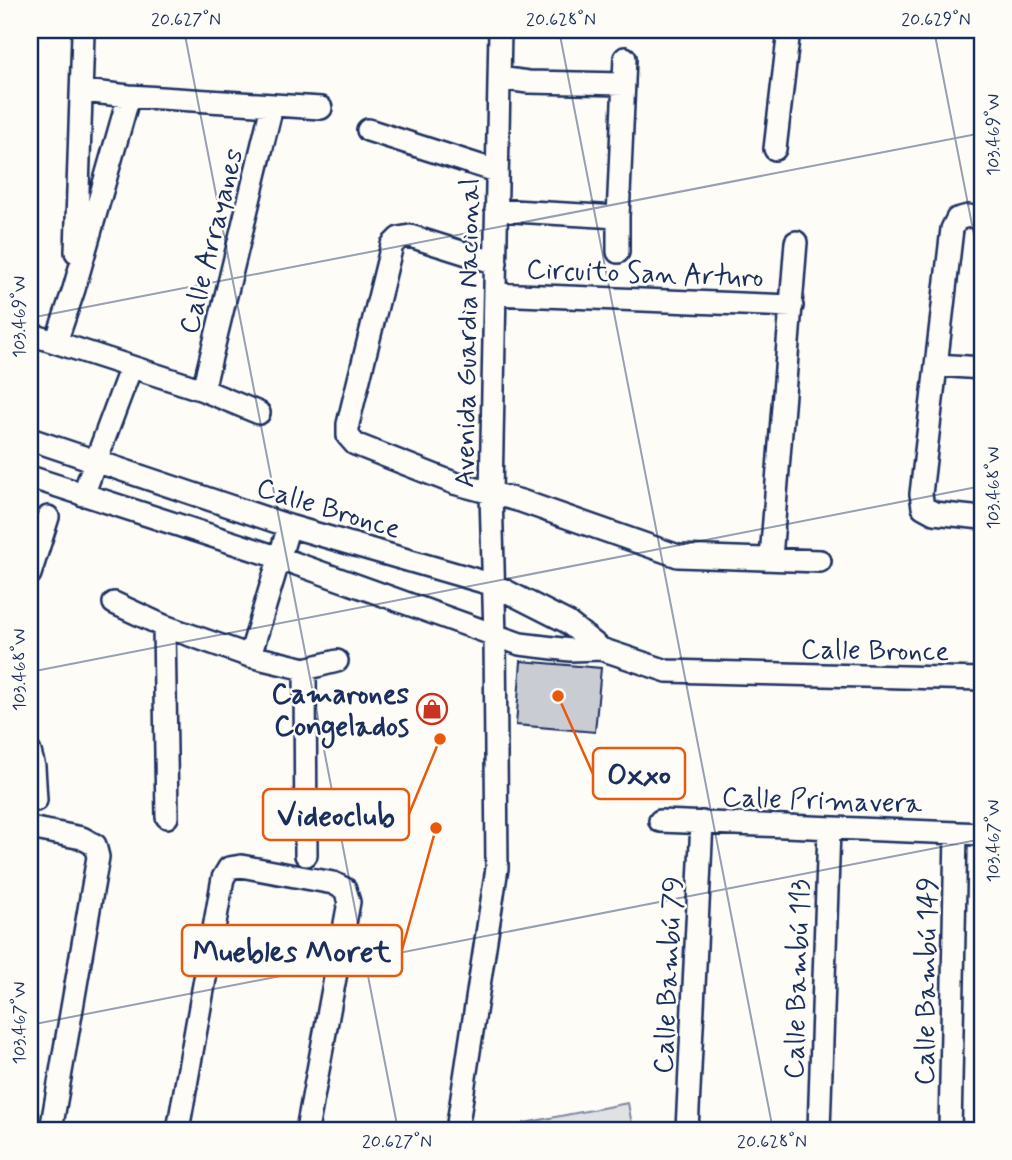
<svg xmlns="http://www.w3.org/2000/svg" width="1012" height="1160" viewBox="0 0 1012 1160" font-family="Mynerve,sans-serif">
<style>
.green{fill:#e0e1e3;stroke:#7e88a0;stroke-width:2}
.building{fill:#c9ccd3;stroke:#1b2f5e;stroke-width:2}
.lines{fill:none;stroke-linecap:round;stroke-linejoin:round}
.street-casing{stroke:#1b2f5e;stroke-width:26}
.street{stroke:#fdfcf7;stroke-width:21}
.ticks{fill:none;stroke:#1b2f5e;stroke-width:2;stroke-opacity:0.45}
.labels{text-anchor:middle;stroke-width:5;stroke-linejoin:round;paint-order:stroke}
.street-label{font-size:28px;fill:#1b2f5e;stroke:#fdfcf7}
.poi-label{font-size:28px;font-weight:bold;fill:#1b2f5e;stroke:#fdfcf7;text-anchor:end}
.leader{fill:none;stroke:#e8590c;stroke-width:2.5}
.callout-dot{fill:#e8590c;stroke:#fdfcf7;stroke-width:2.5}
.callout{fill:#fdfcf7;stroke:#e8590c;stroke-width:2.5}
.callout-label{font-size:30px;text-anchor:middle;font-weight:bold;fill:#1b2f5e}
.neatline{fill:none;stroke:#1b2f5e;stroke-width:2.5}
.ticks-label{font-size:18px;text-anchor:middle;fill:#1b2f5e}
</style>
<rect width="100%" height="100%" fill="#fdfcf7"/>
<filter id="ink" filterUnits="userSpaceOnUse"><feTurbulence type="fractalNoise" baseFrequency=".0143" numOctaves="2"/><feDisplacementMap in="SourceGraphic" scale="14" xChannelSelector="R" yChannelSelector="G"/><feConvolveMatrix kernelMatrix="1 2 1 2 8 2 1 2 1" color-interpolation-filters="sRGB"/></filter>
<g filter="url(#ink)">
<path class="green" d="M628 1103 633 1130H526L524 1123Z"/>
<path class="building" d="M521 661 601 668 595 732 516 725Z"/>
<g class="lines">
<g class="street-casing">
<path id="street" d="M499 78 528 82 624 84
M83 91 129 96 321 108
M368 130 496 171
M775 149 789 30
M496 210 618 217
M982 218 968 216 957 219 952 229 921 494 923 507 934 513 982 518
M76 252 83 34
M618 252V217L625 58
M496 263 410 236 399 238 392 245 348 424V436L355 444 454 483 521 501 678 556 820 561
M496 294 792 306
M30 334 203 390 259 413
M56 342 74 289 129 96
M937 365 982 368
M203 390 272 106
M30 439 289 526 494 585 567 622 601 649 667 671 982 679
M30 477 280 558 520 644 570 650 601 649
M83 495 131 367
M771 558 796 242
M30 574 48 517
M114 603 164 626 250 656 305 669 337 661
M164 626 167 817
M250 656 289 526
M305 669 306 855
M30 752 34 767 36 800
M660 821 982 834
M30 828 82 838 95 845 98 857 51 1130
M178 1130 223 878 229 868 241 866 333 883 345 889 349 902 307 1130
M457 1130 497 868 495 636 491 494 500 30
M687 1130 702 822
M819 1130 829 829
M950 1130 956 833"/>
</g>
<use href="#street" class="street"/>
</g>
</g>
<path class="ticks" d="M184 30 398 1130M559 30 773 1130M934 30 982 276M30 318 982 133M30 672 982 486M30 1025 982 839"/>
<defs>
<g id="shop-ring" transform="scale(1.575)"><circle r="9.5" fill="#fdfcf7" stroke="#c8321e" stroke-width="1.5"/><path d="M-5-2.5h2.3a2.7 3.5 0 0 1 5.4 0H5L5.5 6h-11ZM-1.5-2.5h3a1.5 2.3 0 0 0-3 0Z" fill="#c8321e"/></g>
</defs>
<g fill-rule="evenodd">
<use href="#shop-ring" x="432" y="709"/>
</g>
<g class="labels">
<g class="street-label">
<text transform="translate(210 241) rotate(-76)" y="10">Calle Arrayanes</text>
<text transform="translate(645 272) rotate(2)" y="10">Circuito San Arturo</text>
<text transform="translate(466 333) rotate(-89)" y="10">Avenida Guardia Nacional</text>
<text transform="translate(329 507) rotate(17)" y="10">Calle Bronce</text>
<text transform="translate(875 649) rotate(1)" y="10">Calle Bronce</text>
<text transform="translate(822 799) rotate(2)" y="10">Calle Primavera</text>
<text transform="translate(667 975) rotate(-87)" y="10">Calle Bambú 79</text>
<text transform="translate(796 979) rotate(-88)" y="10">Calle Bambú 113</text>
<text transform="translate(925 981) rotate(-89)" y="10">Calle Bambú 149</text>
</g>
<g class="poi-label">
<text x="409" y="703">Camarones<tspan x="409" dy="32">Congelados</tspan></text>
</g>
</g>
<path class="leader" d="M558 696L593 774M440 739L409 814M436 828L402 950"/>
<g class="callout-dot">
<circle cx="558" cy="696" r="7"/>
<circle cx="440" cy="739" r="7"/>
<circle cx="436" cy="828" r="7"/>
</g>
<g class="callout">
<rect x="593" y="748" width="92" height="51" rx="7"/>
<rect x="263" y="789" width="146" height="51" rx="7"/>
<rect x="182" y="925" width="220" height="51" rx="7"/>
</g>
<g class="callout-label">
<text x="639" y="784">Oxxo</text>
<text x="336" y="825">Videoclub</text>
<text x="292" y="961">Muebles Moret</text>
</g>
<rect width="1012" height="1160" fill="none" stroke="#fdfcf7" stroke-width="77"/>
<rect x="38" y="38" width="936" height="1084" class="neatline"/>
<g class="ticks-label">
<text x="186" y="25">20.627°N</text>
<text x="561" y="25">20.628°N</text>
<text x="936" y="25">20.629°N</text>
<text transform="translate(993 135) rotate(-90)" y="6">103.469°W</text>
<text transform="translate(19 317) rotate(-90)" y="6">103.469°W</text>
<text transform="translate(993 488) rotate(-90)" y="6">103.468°W</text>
<text transform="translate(19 670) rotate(-90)" y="6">103.468°W</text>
<text transform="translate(993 841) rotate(-90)" y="6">103.467°W</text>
<text transform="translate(19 1023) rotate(-90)" y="6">103.467°W</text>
<text x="397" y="1147">20.627°N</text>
<text x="772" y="1147">20.628°N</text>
</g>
</svg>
